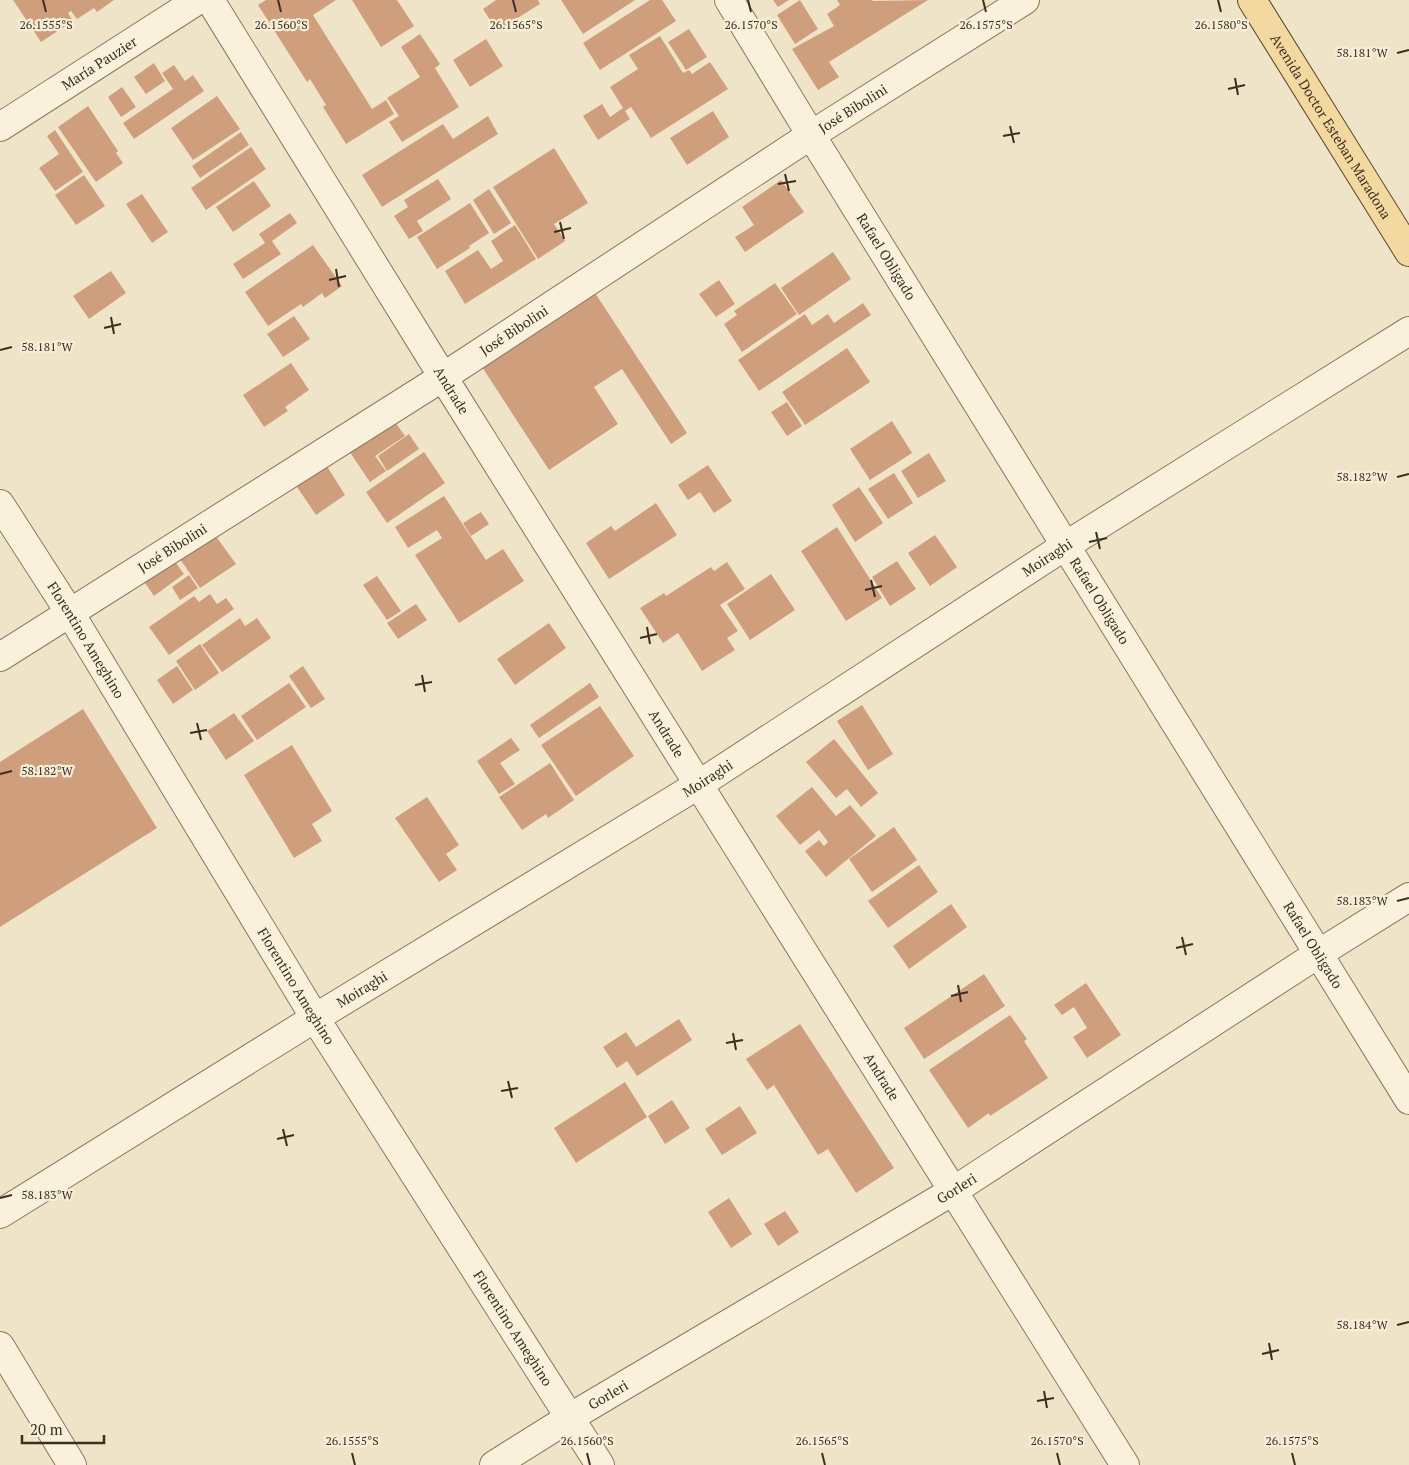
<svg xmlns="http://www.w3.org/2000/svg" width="1409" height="1465" viewBox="0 0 1409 1465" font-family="'PT Serif',serif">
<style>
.building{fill:#cf9f7d}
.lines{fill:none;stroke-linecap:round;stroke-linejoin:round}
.minor-casing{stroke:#8d765c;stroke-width:30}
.major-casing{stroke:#5b4430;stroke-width:30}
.minor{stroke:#faf1dc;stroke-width:28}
.major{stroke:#f3d9a0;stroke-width:28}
.ticks{fill:none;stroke:#3d2e20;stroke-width:2}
.labels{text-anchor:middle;stroke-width:4.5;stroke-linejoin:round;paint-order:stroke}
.street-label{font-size:14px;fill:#3d2e20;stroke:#f7eed8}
.ticks-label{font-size:12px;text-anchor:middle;fill:#3d2e20;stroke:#f7eed8;stroke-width:4.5;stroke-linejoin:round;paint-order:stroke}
</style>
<rect width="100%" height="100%" fill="#f0e4c8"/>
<path class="building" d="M13 0H114L97 12 94 8 77 19 71 11 68 13 73 21 41 42Z
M266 0H336L313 15 372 109 386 100 394 114 346 144 323 107 326 105 310 79 307 82 258 5Z
M352 0H397L414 26 381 47Z
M496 0H538L540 4 497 31 483 9Z
M561 0H635L583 34Z
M650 0H662L676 21 600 70 583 43Z
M773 0H789L778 7Z
M800 0 818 29 795 44 777 15Z
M837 0H872L873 1 928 0 829 62 839 77 818 90 792 49 834 26 827 14 840 5Z
M689 29 707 57 686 70 668 42Z
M420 34 440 64 435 68 459 107 402 142 389 122 399 116 387 98 420 77 401 47Z
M660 36 683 73 689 70 692 74 710 62 728 89 651 138 631 107 625 111 630 119 598 140 583 116 602 104 610 117 623 108 610 87 638 69 629 55Z
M486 39 503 66 470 87 453 60Z
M154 63 165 81 146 94 134 77Z
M174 65 185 81 193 75 204 91 134 139 123 123 173 89 162 73Z
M122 87 136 107 121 117 108 97Z
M217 96 240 129 193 160 171 128Z
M88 106 118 151 116 153 123 163 96 182 58 127Z
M713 111 729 137 687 165 670 138Z
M488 116 498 134 382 207 362 175 443 124 453 139Z
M55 130 83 172 55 191 39 168 59 154 47 136Z
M241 132 249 145 200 178 192 166Z
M251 147 266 169 206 210 191 188Z
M554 148 588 203 554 224 565 241 538 259 493 187Z
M84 175 105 206 76 225 55 195Z
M438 179 451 199 417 221 423 231 409 239 394 216 408 207 404 200Z
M781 180 804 212 745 252 735 237 754 225 742 207Z
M254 181 271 206 233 232 216 207Z
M489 189 511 223 494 234 473 200Z
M142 194 168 232 152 243 126 204Z
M470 203 489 233 469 246 470 248 437 269 417 237Z
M290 213 297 223 272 241 281 254 243 279 233 264 265 243 259 234Z
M515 225 536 259 465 304 445 271 478 250 491 269 503 261 491 241Z
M313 245 342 286 325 298 322 293 303 307 301 304 268 326 245 292Z
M833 252 851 279 799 315 781 288Z
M111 271 126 293 89 319 73 296Z
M719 280 735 304 716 317 699 294Z
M775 283 797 314 742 352 724 324 737 315 734 311Z
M595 293 687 433 671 444 622 369 594 387 618 424 549 470 482 367Z
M863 303 871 315 759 391 738 360 805 314 812 325 828 314 834 323Z
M294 316 310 339 283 357 267 334Z
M847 348 870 382 805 425 782 392Z
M291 363 309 390 285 407 288 411 264 427 243 395Z
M787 402 802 426 787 436 771 412Z
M892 421 912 453 870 480 850 449Z
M395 422 405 436 375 456 386 471 370 482 345 445 361 434 366 442Z
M409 434 419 449 387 471 378 456Z
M424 452 445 483 387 523 366 492Z
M929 453 946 481 918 498 901 471Z
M323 460 345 495 316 515 293 481Z
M708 465 732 501 714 513 700 492 688 500 678 485Z
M894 473 913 503 888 519 868 489Z
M859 487 883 523 855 542 832 505Z
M444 496 486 560 503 549 524 581 459 623 415 555 442 538 437 530 408 548 395 527Z
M656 503 677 535 609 579 586 543 611 526 615 531Z
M481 512 489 524 471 536 463 523Z
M837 527 882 598 846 621 801 551Z
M215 535 236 564 200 588 180 559Z
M935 535 957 567 930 586 908 553Z
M173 559 184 574 154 596 143 580Z
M897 561 916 589 890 606 872 577Z
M727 562 745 589 720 605 738 631 727 638 735 650 702 671 678 633 663 643 640 608 664 593 666 596 711 567 714 571Z
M771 574 795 610 750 640 727 604Z
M189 575 198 588 180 600 172 587Z
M377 576 401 611 387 620 363 585Z
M210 594 217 604 226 598 234 609 169 655 149 627 194 596 199 602Z
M416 604 427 620 398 639 387 623Z
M240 618 245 626 257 618 271 638 222 672 202 645Z
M549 623 566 648 515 685 497 659Z
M200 644 219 673 195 690 176 661Z
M177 666 193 690 173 704 157 680Z
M303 666 325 699 311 708 289 676Z
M289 683 306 707 257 740 241 716Z
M590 683 599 697 539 738 530 725Z
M862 705 893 754 868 770 837 721Z
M600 706 634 756 576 796 541 745Z
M83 709 157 828 0 927V762Z
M234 713 254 741 226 760 207 731Z
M511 738 520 750 500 763 515 784 499 794 477 761Z
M834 739 878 793 861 807 847 789 836 798 806 762Z
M292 745 332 811 312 824 322 841 294 858 244 775Z
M550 763 574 800 548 818 546 814 522 830 499 797Z
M812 787 836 816 850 805 876 836 826 877 805 851 819 840 824 846 828 842 819 830 800 845 776 816Z
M427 797 459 845 446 854 457 870 439 882 395 818Z
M894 827 917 860 872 892 849 859Z
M919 865 938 892 888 928 868 901Z
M951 904 967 927 909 969 893 946Z
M984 974 1005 1006 924 1059 904 1028Z
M1086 983 1121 1035 1087 1058 1073 1037 1087 1028 1074 1007 1062 1015 1054 1005Z
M1010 1015 1027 1039 1024 1041 1048 1078 990 1116 989 1113 968 1128 929 1070Z
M679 1019 692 1040 637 1076 627 1061 617 1068 603 1047 626 1032 636 1047Z
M800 1024 894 1168 856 1193 828 1149 818 1155 774 1085 767 1090 746 1059Z
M625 1082 647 1117 576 1163 554 1128Z
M672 1100 690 1128 665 1144 648 1116Z
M740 1106 757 1133 722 1155 705 1129Z
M729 1198 752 1234 731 1248 708 1212Z
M785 1211 799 1232 778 1246 764 1224Z"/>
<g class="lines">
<g class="minor-casing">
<g id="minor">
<path id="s1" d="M210 0 443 377 1125 1465"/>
<path id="s2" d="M729 0 811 135 1409 1100"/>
<path id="s3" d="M0 127 198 0"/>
<path id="s4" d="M0 504 70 613 315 1018 600 1465"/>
<path id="s5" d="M0 657 443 377 811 135 1025 0"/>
<path id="s6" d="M0 1214 315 1018 698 785 1065 546 1409 331"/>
<path d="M0 1346 72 1465"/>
<path id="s7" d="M494 1465 569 1418 953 1191 1318 954 1409 897"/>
</g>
</g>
<g class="major-casing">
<g id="major">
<path id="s8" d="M1252 0 1409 252"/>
</g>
</g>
<use href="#minor" class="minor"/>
<use href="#major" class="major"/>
</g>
<path class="ticks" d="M43 0 46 12M278 0 281 12M513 0 516 12M748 0 751 12M983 0 986 12M1218 0 1221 12M1397 53 1409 50M1235 78 1238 95M1228 89 1245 85M1010 126 1014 143M1003 136 1020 133M785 174 789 191M778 184 796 181M560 222 564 239M554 232 571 228M336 269 339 287M329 280 346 276M111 317 114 334M104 328 121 324M0 350 12 347M1397 477 1409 474M1096 532 1100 549M1089 542 1107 538M871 580 875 597M865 590 882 586M647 627 650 644M640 638 657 634M422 675 425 692M415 685 432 682M197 723 201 740M190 733 207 730M0 774 12 771M1397 901 1409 898M1182 937 1186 955M1176 948 1193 944M958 985 961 1002M951 996 968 992M733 1033 736 1050M726 1043 743 1040M508 1081 512 1098M501 1091 518 1088M283 1129 287 1146M277 1139 294 1135M0 1198 12 1195M1397 1325 1409 1322M1269 1343 1272 1360M1262 1354 1279 1350M1044 1391 1047 1408M1037 1401 1054 1398M352 1453 355 1465M587 1453 590 1465M822 1453 825 1465M1057 1453 1060 1465M1292 1453 1295 1465"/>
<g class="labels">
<g class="street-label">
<text dy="5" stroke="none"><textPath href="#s3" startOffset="118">María Pauzier</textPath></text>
<text dy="5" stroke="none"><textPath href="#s5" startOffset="1014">José Bibolini</textPath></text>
<text dy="5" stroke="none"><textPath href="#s8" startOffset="149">Avenida Doctor Esteban Maradona</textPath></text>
<text dy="5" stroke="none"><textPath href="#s2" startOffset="301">Rafael Obligado</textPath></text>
<text dy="5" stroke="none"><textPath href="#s5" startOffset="609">José Bibolini</textPath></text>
<text dy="5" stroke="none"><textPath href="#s1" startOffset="459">Andrade</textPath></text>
<text dy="5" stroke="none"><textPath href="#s5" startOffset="204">José Bibolini</textPath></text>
<text dy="5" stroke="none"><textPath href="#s6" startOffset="1236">Moiraghi</textPath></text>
<text dy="5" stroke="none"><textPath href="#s2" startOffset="706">Rafael Obligado</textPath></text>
<text dy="5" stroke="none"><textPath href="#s4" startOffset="161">Florentino Ameghino</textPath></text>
<text dy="5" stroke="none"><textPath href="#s1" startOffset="864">Andrade</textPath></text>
<text dy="5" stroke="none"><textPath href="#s6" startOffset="831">Moiraghi</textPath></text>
<text dy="5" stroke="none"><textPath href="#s2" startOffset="1111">Rafael Obligado</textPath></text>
<text dy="5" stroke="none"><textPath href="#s4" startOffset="566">Florentino Ameghino</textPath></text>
<text dy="5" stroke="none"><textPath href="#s6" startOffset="426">Moiraghi</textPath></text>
<text dy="5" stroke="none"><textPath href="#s1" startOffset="1269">Andrade</textPath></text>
<text dy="5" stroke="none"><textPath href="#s7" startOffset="539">Gorleri</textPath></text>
<text dy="5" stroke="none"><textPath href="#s4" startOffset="971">Florentino Ameghino</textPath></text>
<text dy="5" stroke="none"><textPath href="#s7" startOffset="134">Gorleri</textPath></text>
</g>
</g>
<g class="ticks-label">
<text x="46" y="29">26.1555°S</text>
<text x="281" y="29">26.1560°S</text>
<text x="516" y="29">26.1565°S</text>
<text x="751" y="29">26.1570°S</text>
<text x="986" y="29">26.1575°S</text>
<text x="1221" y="29">26.1580°S</text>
<text x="1362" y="57">58.181°W</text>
<text x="47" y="351">58.181°W</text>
<text x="1362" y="481">58.182°W</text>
<text x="47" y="775">58.182°W</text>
<text x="1362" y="905">58.183°W</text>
<text x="47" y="1199">58.183°W</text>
<text x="1362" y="1329">58.184°W</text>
<text x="352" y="1445">26.1555°S</text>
<text x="587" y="1445">26.1560°S</text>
<text x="822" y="1445">26.1565°S</text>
<text x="1057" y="1445">26.1570°S</text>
<text x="1292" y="1445">26.1575°S</text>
</g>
<path d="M22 1435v8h82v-8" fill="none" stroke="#3d2e20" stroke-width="2.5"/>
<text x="30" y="1435" font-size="15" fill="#3d2e20" stroke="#f7eed8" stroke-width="4" paint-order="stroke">20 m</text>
</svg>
